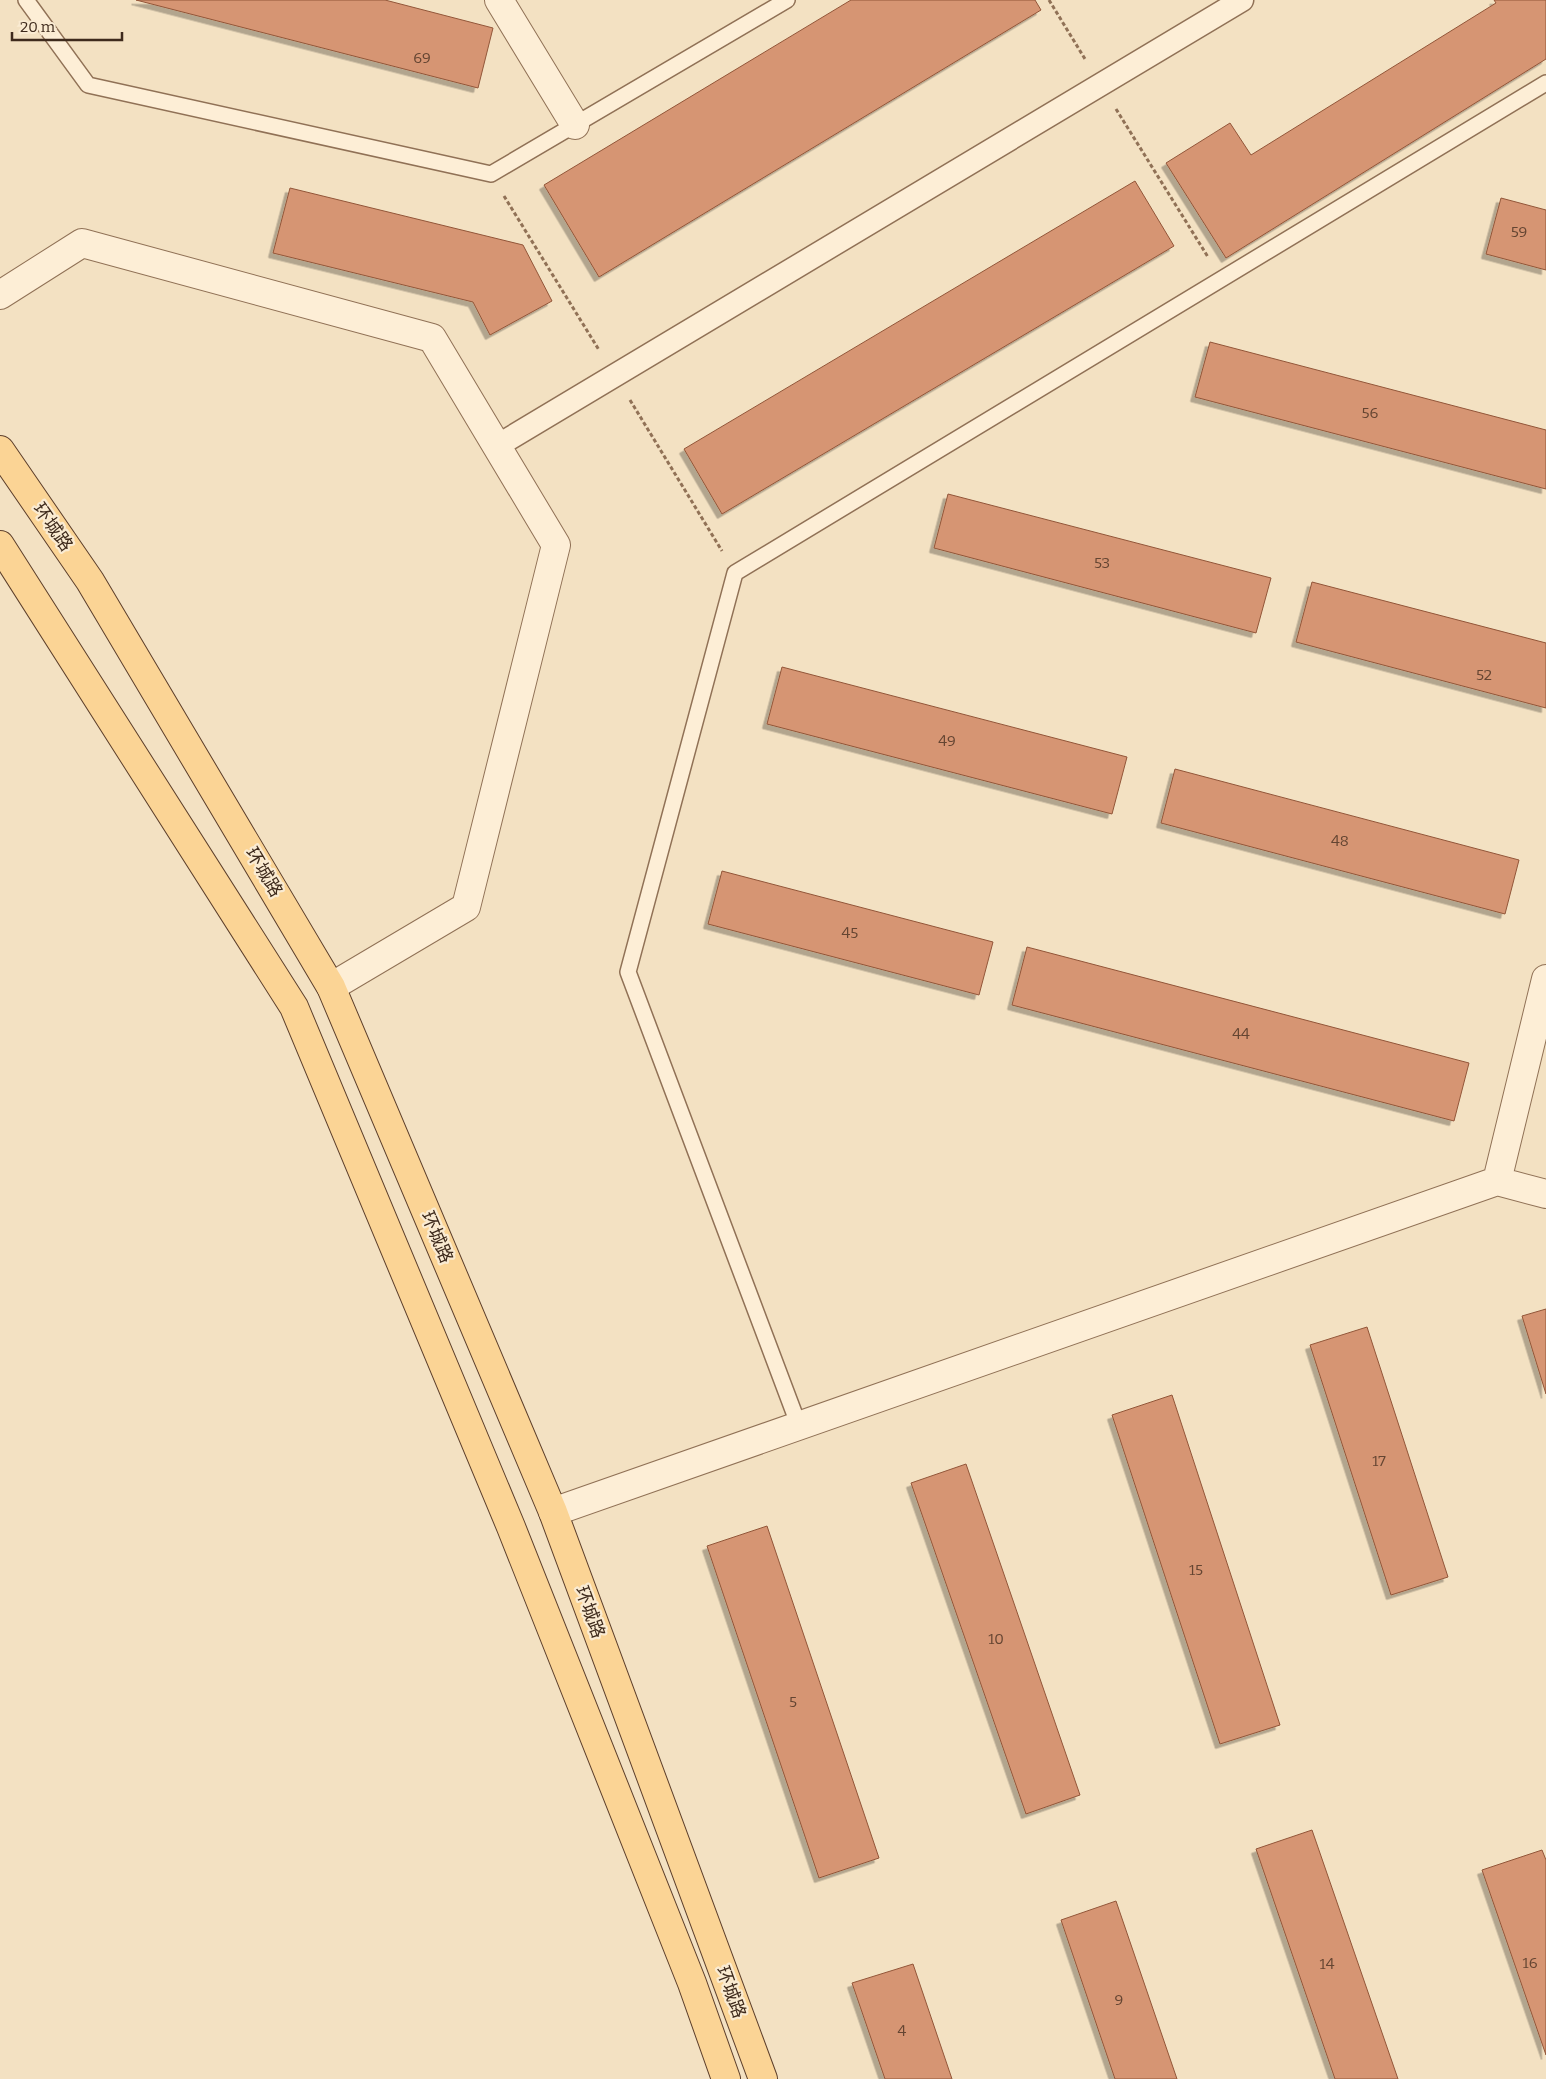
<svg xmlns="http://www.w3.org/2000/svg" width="1546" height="2079" viewBox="0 0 1546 2079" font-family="Bitter,'Noto Sans SC',serif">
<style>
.building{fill:#d69573;stroke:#925639;filter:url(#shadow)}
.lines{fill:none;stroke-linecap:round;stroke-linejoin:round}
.service-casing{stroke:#907156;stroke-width:18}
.pedestrian-casing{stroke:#907156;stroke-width:25}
.minor-casing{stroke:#907156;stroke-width:30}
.primary-casing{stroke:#5d3f2b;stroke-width:30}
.path{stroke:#907156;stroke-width:3;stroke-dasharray:4 2.5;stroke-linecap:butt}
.service{stroke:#fdeed6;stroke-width:15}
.pedestrian{stroke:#fdeed6;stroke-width:22}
.minor{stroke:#fdeed6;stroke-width:28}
.primary{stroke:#fbd495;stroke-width:28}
.labels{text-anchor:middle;stroke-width:4.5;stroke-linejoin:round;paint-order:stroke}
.number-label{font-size:15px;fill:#644532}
.street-label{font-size:18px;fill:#3e2a1c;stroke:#faebd2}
</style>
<defs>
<filter id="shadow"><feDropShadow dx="-4.5" dy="4.5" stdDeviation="0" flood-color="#0004"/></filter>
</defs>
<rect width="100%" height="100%" fill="#f3e1c2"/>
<path class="building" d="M136 0H385L493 28 478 88Z
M851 0H1035L1041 10 599 277 544 185Z
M1494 0H1546V59L1226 258 1166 163 1230 123 1251 155 1496 3Z
M1135 181 1174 246 722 514 684 449Z
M290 188 523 245 552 301 490 335 473 302 273 253Z
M1501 198 1546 210V270L1486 254Z
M1210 342 1546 430V489L1195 397Z
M948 494 1271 578 1256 633 934 548Z
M1312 582 1546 643V708L1296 642Z
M782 667 1127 757 1112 814 767 724Z
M1175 769 1519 860 1505 914 1161 823Z
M722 871 993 942 979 995 708 924Z
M1027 947 1469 1063 1454 1121 1012 1005Z
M1546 1309V1394L1522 1316Z
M1367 1327 1448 1577 1391 1595 1310 1345Z
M1172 1395 1280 1725 1220 1744 1112 1415Z
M966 1464 1080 1795 1026 1814 911 1483Z
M767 1526 879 1858 819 1878 707 1546Z
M1312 1830 1398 2079H1335L1256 1849Z
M1542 1850 1546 1860V2055L1482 1870Z
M1116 1901 1177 2079H1115L1061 1920Z
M913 1964 952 2079H885L852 1983Z"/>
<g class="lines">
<g class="service-casing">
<path id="service" d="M26 0 88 85 491 174 787 0
M799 1426 628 972 735 573 1546 83"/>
</g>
<g class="pedestrian-casing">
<path id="pedestrian" d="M497 446 1242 0"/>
</g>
<g class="minor-casing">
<path id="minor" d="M499 0 575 125
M0 295 82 243 432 338 556 545 466 907 331 987
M1497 1181 1546 1194
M553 1512 1497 1181 1546 979"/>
</g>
<g class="primary-casing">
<path id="primary" d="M0 450 90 581 331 987 553 1512 763 2079
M0 545 294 1007 511 1527 692 1983 726 2079"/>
</g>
<path class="path" d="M1049 0 1085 59
M1116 109 1208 257
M504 196 599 350
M630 400 722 551"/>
<use href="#service" class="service"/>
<use href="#pedestrian" class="pedestrian"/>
<use href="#minor" class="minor"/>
<use href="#primary" class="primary"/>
</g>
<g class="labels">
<g class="number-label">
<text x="422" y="63">69</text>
<text x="1519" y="237">59</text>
<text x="1370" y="418">56</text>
<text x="1102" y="568">53</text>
<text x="1484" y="680">52</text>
<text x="947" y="746">49</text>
<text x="1340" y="846">48</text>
<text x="850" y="938">45</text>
<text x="1241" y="1039">44</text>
<text x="1379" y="1466">17</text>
<text x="1196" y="1575">15</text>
<text x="996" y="1644">10</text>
<text x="793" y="1707">5</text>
<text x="1530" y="1968">16</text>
<text x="1327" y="1969">14</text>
<text x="1119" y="2005">9</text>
<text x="902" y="2036">4</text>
</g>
<g class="street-label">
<text transform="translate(53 527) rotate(55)" y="6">环城路</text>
<text transform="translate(264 872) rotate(59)" y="6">环城路</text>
<text transform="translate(437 1237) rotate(67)" y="6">环城路</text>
<text transform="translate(590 1612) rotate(70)" y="6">环城路</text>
<text transform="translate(731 1992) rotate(70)" y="6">环城路</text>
</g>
</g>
<path d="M12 32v8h110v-8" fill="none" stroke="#3e2a1c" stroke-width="2.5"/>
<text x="20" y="32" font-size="15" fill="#3e2a1c" stroke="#faebd2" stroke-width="4" paint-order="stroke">20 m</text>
</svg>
